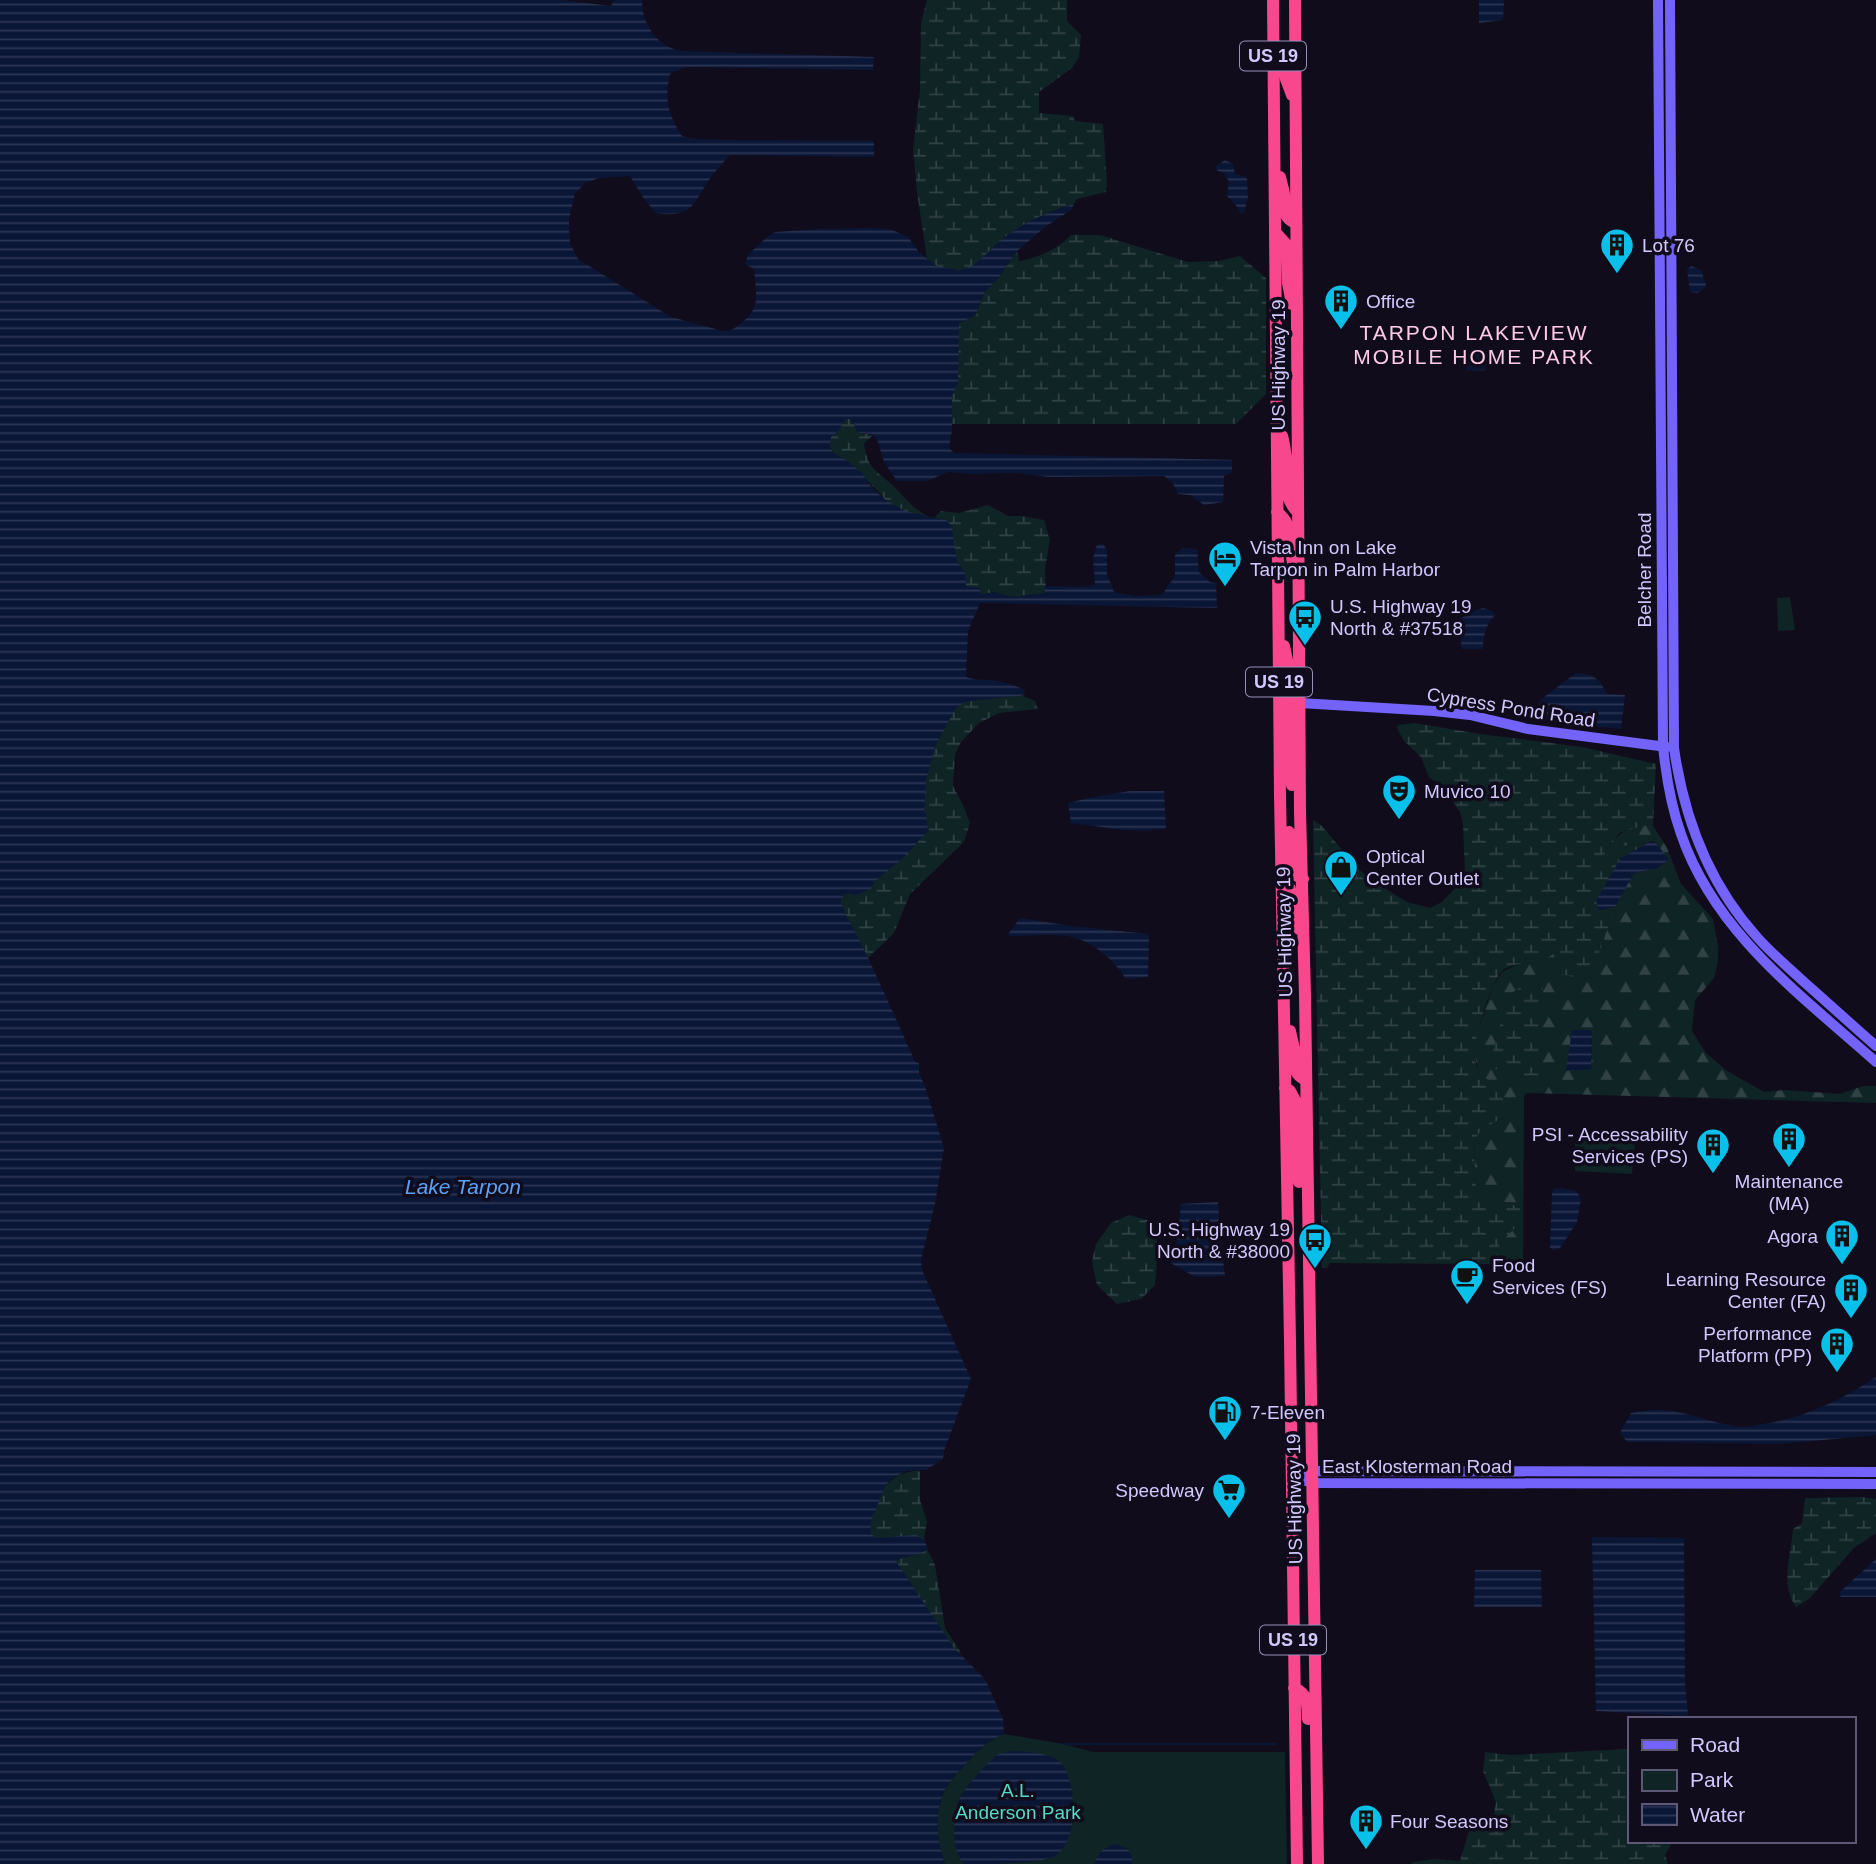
<svg xmlns="http://www.w3.org/2000/svg" width="1876" height="1864" viewBox="0 0 1876 1864" font-family="Helvetica,sans-serif">
<style>
.forest{fill:url(#forest-firs);fill-rule:evenodd}
.wetland{fill:url(#wetland-marsh)}
.park{fill:#0f2425}
.water{fill:url(#water-rules)}
.lines{fill:none;stroke-linecap:round;stroke-linejoin:round}
.stream{stroke:#0a1636;stroke-width:2}
.secondary{stroke:#7363fa;stroke-width:10}
.highway{stroke:#f9478e;stroke-width:12}
.labels{text-anchor:middle;stroke-width:7;stroke-linejoin:round;paint-order:stroke}
.shield{fill:#100c1c;stroke:#9890ba;stroke-width:2}
.shield-label{font-size:18px;font-weight:bold;fill:#d3c8fd}
.poi-label{font-size:19px;fill:#d3c8fd;stroke:#100c1c;text-anchor:start}
.street-label{font-size:19px;fill:#d3c8fd;stroke:#100c1c}
.park-label{font-size:19px;fill:#58d9c4;stroke:#100c1c}
.neighbourhood-label{font-size:21px;letter-spacing:2px;fill:#fdcae6;stroke:#100c1c}
.water-label{font-size:21px;font-style:italic;fill:#5aa2f9;stroke:#100c1c}
</style>
<defs>
<pattern id="forest-firs" width="22" height="20" patternUnits="userSpaceOnUse" patternTransform="scale(1.75)"><rect width="22" height="20" fill="#0f2425"/><path d="M5 1l3.5 6h-7zM16 11l3.5 6h-7z" fill="#314246"/></pattern>
<pattern id="wetland-marsh" width="20" height="14" patternUnits="userSpaceOnUse" patternTransform="scale(1.75)"><rect width="20" height="14" fill="#0f2425"/><path d="M1 5h8M5 5V1M11 12h8M15 12V8" fill="none" stroke="#314246"/></pattern>
<pattern id="water-rules" width="6" height="5" patternUnits="userSpaceOnUse" patternTransform="scale(1.75)"><rect width="6" height="5" fill="#0a1636"/><path d="M0 2.5h6" fill="none" stroke="#2d3654"/></pattern>
</defs>
<rect width="100%" height="100%" fill="#100c1c"/>
<path class="forest" d="M1652 824 1667 848 1681 884 1713 919 1718 946V962L1714 978 1695 1000 1692 1031 1706 1053 1727 1071 1764 1092 1784 1090 1840 1094 1863 1086H1876V1103L1527 1093 1524 1096 1523 1264H1493C1495 1259 1496 1252 1499 1247 1507 1230 1520 1232 1520 1207L1505 1202 1485 1206 1478 1201C1476 1191 1472 1146 1476 1138 1479 1128 1496 1122 1504 1117L1491 1082 1480 1075 1474 1054 1475 1038 1483 1016 1493 986 1502 972 1518 964 1533 962 1560 946 1599 953 1617 900 1634 873 1658 868 1654 841 1623 846 1603 858C1617 833 1623 828 1652 824ZM1572 1030H1591L1592 1037 1591 1069Z"/>
<path class="wetland" d="M927 0H1067V21L1081 35 1079 57 1072 68 1039 92V113L1073 116 1075 121 1103 124 1107 182 1106 192 1077 199 1074 204C1050 211 1025 222 1005 237 991 248 979 266 962 271 957 272 950 272 945 272L927 259 917 192 913 149 920 90 921 23Z
M1071 235H1100L1188 262 1219 261 1240 256 1266 278V394L1236 424H943L959 323 975 316 984 293 999 277 1017 251 1019 261C1038 258 1058 249 1071 235Z
M847 419H850L860 433 873 435 864 444C868 468 874 469 891 484 907 499 912 509 933 519L941 511 959 513 988 505 1008 516H1021L1044 520 1050 540 1045 568 1046 593 1011 597 995 592 964 598 879 492C869 484 864 475 855 467 849 462 837 458 832 451 823 440 839 425 847 419Z
M1016 693 1035 701 1038 709 999 713 979 723 961 742 955 754 953 786 963 805 970 823 964 842 910 894 894 933 865 961 850 933 840 901 851 886H854V896L914 803 945 697Z
M1415 723 1480 734 1582 747 1656 764 1653 824 1641 826 1619 833 1603 857 1623 846 1650 842 1620 859 1599 910 1615 907 1599 953 1579 978 1561 974 1560 946C1557 950 1552 955 1548 958 1534 966 1515 960 1502 971 1492 980 1474 1039 1474 1053 1474 1058 1477 1069 1480 1073 1482 1076 1486 1078 1488 1080 1501 1090 1507 1101 1504 1117 1496 1122 1480 1128 1476 1138 1472 1146 1476 1191 1478 1201L1485 1206 1505 1202 1520 1207C1521 1232 1507 1230 1499 1247 1496 1252 1495 1259 1493 1264L1330 1263 1327 1268H1322L1313 820 1322 826 1352 862 1368 878 1407 902 1430 908 1442 902 1459 884 1465 874 1463 824 1460 812 1443 787 1429 777 1421 757 1404 741 1397 728 1398 725Z
M1543 974 1540 1083 1537 1087 1489 1066 1508 995Z
M1129 1215 1151 1221 1157 1232V1260L1155 1285 1141 1299 1117 1304 1097 1285 1092 1261 1096 1244 1111 1223Z
M920 1470V1500L927 1522 924 1538 926 1547 935 1565 945 1628 960 1651 963 1671 869 1538 866 1508C884 1487 891 1473 920 1470Z
M1862 1497 1876 1499V1533L1854 1548 1809 1599 1796 1607C1780 1585 1791 1554 1793 1529L1802 1523 1805 1498Z
M1629 1749V1841H1673L1665 1855 1668 1864H1411L1413 1862 1435 1859 1460 1861 1473 1818 1482 1815 1493 1819 1496 1802 1483 1771 1485 1752 1510 1755Z"/>
<path class="park" d="M1790 597 1795 630 1778 631 1777 598Z
M1575 1140 1635 1143 1632 1174 1575 1171Z
M1004 1734 1064 1744 1093 1752H1285L1287 1864H945C936 1841 933 1806 948 1785 953 1777 960 1771 966 1764 979 1749 986 1742 1004 1734Z"/>
<path class="water" d="M0 0H563L611 6 614 0H642C642 24 656 46 681 51L874 57 873 70 686 67 670 74C664 100 668 114 682 136L693 139 731 140 874 141V157L730 155C724 162 717 169 711 177 693 202 694 219 656 213L644 199 630 176 599 178 585 183 575 194 569 218V227L570 243 578 259 671 317 723 331C730 331 733 329 739 325 762 308 756 295 754 269L745 264 748 255 767 237 775 232 820 229 869 228 890 229 908 237 919 252 936 266 955 269 956 271C977 269 989 249 1005 237 1025 222 1050 211 1074 204L1071 210 1045 227 1017 251 999 277 984 293 975 316 959 323 958 383 952 396V430L949 448 954 453 1232 460V472L1224 476 1223 502 1204 505 1190 495 1178 494 1172 482 1164 476 1049 477 1016 473 971 474 948 472 927 481H897L884 462 877 439 872 434 860 433 856 430 855 425 850 419H847L842 423 839 430 831 437 830 447 833 453 848 461 862 473 869 484 884 499 905 511 946 520 952 526 957 561 965 573 966 586 980 588V595L995 592 1011 597 1045 593V586L1083 587 1095 585 1093 558 1097 545 1103 544 1107 550V574L1114 592 1135 596 1162 595 1175 576V555L1182 548 1197 549 1199 572 1210 582 1216 583 1217 608 980 603 968 631 966 677C975 680 981 680 990 680 1002 681 1014 685 1025 690L1024 695 965 702 956 708 935 746 926 780 924 811 926 815 928 831 903 858 874 882 871 889 854 896V894H845L840 901C848 921 860 940 869 960 885 994 900 1028 915 1062L919 1063V1073L925 1086 944 1148 935 1204 921 1260 922 1270 971 1379 944 1451 943 1459 926 1470 907 1471 891 1479 885 1486 870 1524 871 1534 876 1538 916 1535 925 1541 928 1549C918 1557 906 1555 896 1561L954 1648 985 1679 1003 1719 1004 1734C986 1742 979 1749 966 1764 960 1771 953 1777 948 1785 933 1806 936 1841 945 1864H0Z
M1479 0H1504L1503 20 1479 23Z
M1225 160 1233 164 1235 174 1244 176 1247 178 1248 197 1244 213H1240L1236 205 1227 196 1229 182 1224 173 1218 171 1215 167Z
M1691 266 1701 270 1706 285 1705 288 1698 293 1690 292 1687 270Z
M1485 347V371L1466 370 1464 350Z
M1483 608 1492 611 1495 615C1486 624 1483 636 1483 649H1462L1459 627 1456 621 1474 611Z
M1576 673C1594 674 1599 678 1607 694L1625 695 1621 729 1559 723 1547 720 1539 713V701Z
M1130 791H1164L1166 828C1137 835 1100 826 1071 823L1068 803 1089 798Z
M1654 841 1669 859 1658 868 1634 873 1615 907 1599 910 1596 901 1620 859 1650 842Z
M1020 918 1071 926 1149 934 1148 977 1130 979 1125 978C1115 961 1092 941 1072 937 1054 933 1029 936 1010 936L1008 934Z
M1572 1030H1591L1592 1037 1591 1069 1566 1071Z
M1560 1188 1576 1191 1581 1198 1577 1222 1560 1248 1554 1250 1550 1248 1552 1193 1554 1189Z
M1218 1202 1220 1236 1225 1276 1195 1277 1171 1263 1176 1250 1181 1204Z
M1876 1377V1435L1781 1444 1627 1442 1620 1433 1631 1413C1641 1412 1653 1409 1663 1410 1690 1412 1716 1425 1742 1427 1749 1427 1757 1425 1764 1424 1806 1417 1842 1400 1876 1377Z
M1592 1537 1684 1538 1685 1681 1688 1716 1596 1711Z
M1876 1559V1597H1841L1839 1593Z
M1475 1570H1541L1542 1607H1474Z
M1010 1751C1023 1751 1053 1753 1061 1763 1078 1784 1079 1842 1054 1857 1033 1864 988 1864 964 1864 950 1850 952 1812 961 1795 967 1786 990 1759 999 1754 1003 1753 1006 1752 1010 1751Z
M1115 1844C1127 1847 1133 1851 1132 1864H1094C1098 1853 1104 1847 1115 1844Z"/>
<g class="lines">
<path class="stream" d="M1064 1744H1276"/>
<path class="secondary" d="M1658 0 1663 746C1666 776 1671 806 1681 834 1715 933 1801 995 1876 1062
M1670 0 1674 748C1684 818 1709 884 1757 937 1771 953 1788 967 1804 982 1828 1003 1852 1025 1876 1046
M1300 703 1434 711 1470 715 1528 729 1667 747
M1291 1477 1313 1483 1876 1484
M1292 1477 1316 1471 1876 1472"/>
<path class="highway" d="M1273 0 1280 795 1290 1341 1297 1864
M1295 0 1300 812 1305 995 1318 1864
M1273 48C1287 55 1284 66 1286 79 1288 84 1290 90 1292 95
M1280 177C1281 182 1283 188 1284 194 1286 207 1281 218 1296 223
M1275 232 1285 243 1287 249 1288 283 1292 304
M1282 436C1284 443 1285 451 1286 458 1288 477 1282 498 1298 512
M1277 512C1290 523 1287 527 1289 543 1290 550 1292 558 1294 566
M1284 646 1288 665 1289 683 1297 699
M1284 692 1289 712 1292 785
M1289 832 1292 869 1294 874 1303 879
M1282 881 1290 889 1299 929
M1290 1031C1291 1037 1293 1043 1294 1049 1296 1062 1291 1074 1306 1080
M1285 1088 1290 1091 1297 1104 1299 1182
M1294 1688C1309 1694 1307 1705 1308 1719"/>
</g>
<defs>
<g id="building-pin" transform="scale(1.75)"><path d="M0 17L-7.5 6A9.5 9.5 0 1 1 7.5 6Z" fill="#08c0e9" stroke="#100c1c"/><path d="M-4-6H4V6H1V3H-1V6H-4ZM-2.5-4.3h1.7v1.8h-1.7ZM.8-4.3h1.7v1.8H.8ZM-2.5-1h1.7V.8h-1.7ZM.8-1h1.7V.8H.8Z" fill="#111"/></g>
<g id="hotel-pin" transform="scale(1.75)"><path d="M0 17L-7.5 6A9.5 9.5 0 1 1 7.5 6Z" fill="#08c0e9" stroke="#100c1c"/><path d="M-6-4.5h1.5V1H6V5H4.5V3h-9V5H-6ZM-4 0a1.8 1.8 0 1 1 3.6 0ZM.5 0V-2.5h3Q6-2.5 6 0Z" fill="#111"/></g>
<g id="bus-pin" transform="scale(1.75)"><path d="M0 17L-7.5 6A9.5 9.5 0 1 1 7.5 6Z" fill="#08c0e9" stroke="#100c1c"/><path d="M-5-6H5V4H4V6H2V4H-2V6H-4V4H-5ZM-3.5-4V0h7V-4ZM-3.5 1.2v1.5H-2V1.2ZM2 1.2v1.5H3.5V1.2Z" fill="#111"/></g>
<g id="theatre-pin" transform="scale(1.75)"><path d="M0 17L-7.5 6A9.5 9.5 0 1 1 7.5 6Z" fill="#08c0e9" stroke="#100c1c"/><path d="M-5-5.5Q0-4 5-5.5V0Q5 5 0 6Q-5 5-5 0ZM-3.3-2.5H-1v1.5H-3.3ZM1-2.5H3.3v1.5H1ZM-2.8 1Q0 5.5 2.8 1Z" fill="#111"/></g>
<g id="shop-pin" transform="scale(1.75)"><path d="M0 17L-7.5 6A9.5 9.5 0 1 1 7.5 6Z" fill="#08c0e9" stroke="#100c1c"/><path d="M-5-2.5h2.3a2.7 3.5 0 0 1 5.4 0H5L5.5 6h-11ZM-1.5-2.5h3a1.5 2.3 0 0 0-3 0Z" fill="#111"/></g>
<g id="cafe-pin" transform="scale(1.75)"><path d="M0 17L-7.5 6A9.5 9.5 0 1 1 7.5 6Z" fill="#08c0e9" stroke="#100c1c"/><path d="M-5.5-4.5H6V0H3Q3 3.5 0 3.5H-2.5Q-5.5 3.5-5.5 0ZM3-3.2v2h1.7v-2ZM-6 4.5H4V6H-6Z" fill="#111"/></g>
<g id="fuel-pin" transform="scale(1.75)"><path d="M0 17L-7.5 6A9.5 9.5 0 1 1 7.5 6Z" fill="#08c0e9" stroke="#100c1c"/><path d="M-5.5-6h7V0h2V4h1.3V-2.5L3-4.5l.8-.8L6-3V5H2.5V1h-1V6h-7ZM-4.2-4.7v3.2H.2V-4.7Z" fill="#111"/></g>
<g id="supermarket-pin" transform="scale(1.75)"><path d="M0 17L-7.5 6A9.5 9.5 0 1 1 7.5 6Z" fill="#08c0e9" stroke="#100c1c"/><path d="M-6-5.5h2.5l.6 2H6L4.5 2H-2.5L-4.4-4H-6ZM-1.5 3.2a1.3 1.3 0 1 0 .1 0ZM3 3.2a1.3 1.3 0 1 0 .1 0Z" fill="#111"/></g>
</defs>
<g fill-rule="evenodd">
<use href="#building-pin" x="1617" y="245"/>
<use href="#building-pin" x="1341" y="301"/>
<use href="#hotel-pin" x="1225" y="558"/>
<use href="#bus-pin" x="1305" y="617"/>
<use href="#theatre-pin" x="1399" y="791"/>
<use href="#shop-pin" x="1341" y="867"/>
<use href="#building-pin" x="1789" y="1139"/>
<use href="#building-pin" x="1713" y="1145"/>
<use href="#building-pin" x="1842" y="1236"/>
<use href="#bus-pin" x="1315" y="1240"/>
<use href="#cafe-pin" x="1467" y="1276"/>
<use href="#building-pin" x="1851" y="1290"/>
<use href="#building-pin" x="1837" y="1344"/>
<use href="#fuel-pin" x="1225" y="1412"/>
<use href="#supermarket-pin" x="1229" y="1490"/>
<use href="#building-pin" x="1366" y="1821"/>
</g>
<g class="labels">
<g class="shield">
<rect x="1240" y="41.5" width="66" height="29" rx="5"/>
<rect x="1246" y="667.5" width="66" height="29" rx="5"/>
<rect x="1260" y="1625.5" width="66" height="29" rx="5"/>
</g>
<g class="shield-label">
<text x="1273" y="62">US 19</text>
<text x="1279" y="688">US 19</text>
<text x="1293" y="1646">US 19</text>
</g>
<g class="poi-label">
<text x="1642" y="252">Lot 76</text>
<text x="1366" y="308">Office</text>
<text x="1250" y="554">Vista Inn on Lake<tspan x="1250" dy="22">Tarpon in Palm Harbor</tspan></text>
<text x="1330" y="613">U.S. Highway 19<tspan x="1330" dy="22">North &amp; #37518</tspan></text>
<text x="1424" y="798">Muvico 10</text>
<text x="1366" y="863">Optical<tspan x="1366" dy="22">Center Outlet</tspan></text>
<text x="1688" y="1141" text-anchor="end">PSI - Accessability<tspan x="1688" dy="22">Services (PS)</tspan></text>
<text x="1789" y="1188" text-anchor="middle">Maintenance<tspan x="1789" dy="22">(MA)</tspan></text>
<text x="1290" y="1236" text-anchor="end">U.S. Highway 19<tspan x="1290" dy="22">North &amp; #38000</tspan></text>
<text x="1818" y="1243" text-anchor="end">Agora</text>
<text x="1492" y="1272">Food<tspan x="1492" dy="22">Services (FS)</tspan></text>
<text x="1826" y="1286" text-anchor="end">Learning Resource<tspan x="1826" dy="22">Center (FA)</tspan></text>
<text x="1812" y="1340" text-anchor="end">Performance<tspan x="1812" dy="22">Platform (PP)</tspan></text>
<text x="1250" y="1419">7-Eleven</text>
<text x="1204" y="1497" text-anchor="end">Speedway</text>
<text x="1390" y="1828">Four Seasons</text>
</g>
<g class="street-label">
<text transform="translate(1278 365) rotate(-90)" y="7">US Highway 19</text>
<text transform="translate(1644 570) rotate(-90)" y="7">Belcher Road</text>
<text transform="translate(1511 707) rotate(9)" y="7">Cypress Pond Road</text>
<text transform="translate(1284 932) rotate(-91)" y="7">US Highway 19</text>
<text x="1417" y="1473">East Klosterman Road</text>
<text transform="translate(1294 1499) rotate(-91)" y="7">US Highway 19</text>
</g>
<g class="park-label">
<text x="1018" y="1797">A.L.<tspan x="1018" dy="22">Anderson Park</tspan></text>
</g>
<g class="neighbourhood-label">
<text x="1474" y="340">TARPON LAKEVIEW<tspan x="1474" dy="24">MOBILE HOME PARK</tspan></text>
</g>
<g class="water-label">
<text x="463" y="1194">Lake Tarpon</text>
</g>
</g>
<rect x="1628" y="1717" width="228" height="126" fill="#100c1c" stroke="#5e5776" stroke-width="2"/>
<rect x="1642" y="1740" width="35" height="10" fill="#7363fa" stroke="#5e5776" stroke-width="2"/>
<text x="1690" y="1752" font-size="21" fill="#d3c8fd">Road</text>
<rect x="1642" y="1770" width="35" height="21" fill="#0f2425" stroke="#5e5776" stroke-width="2"/>
<text x="1690" y="1787" font-size="21" fill="#d3c8fd">Park</text>
<rect x="1642" y="1804" width="35" height="21" fill="url(#water-rules)" stroke="#5e5776" stroke-width="2"/>
<text x="1690" y="1822" font-size="21" fill="#d3c8fd">Water</text>
</svg>
